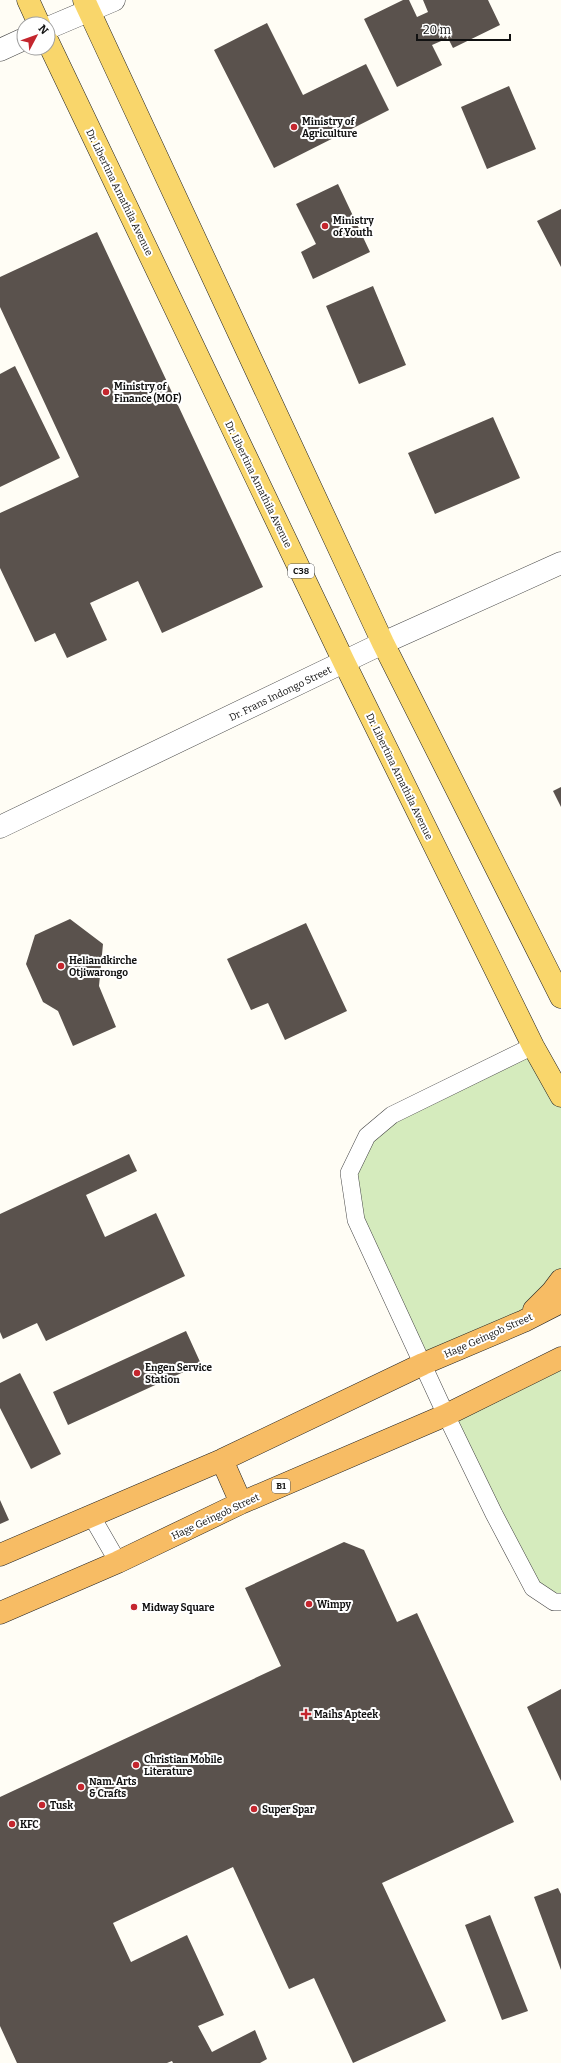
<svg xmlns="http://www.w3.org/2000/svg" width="561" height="2063" viewBox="0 0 561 2063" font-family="Bitter,serif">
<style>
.green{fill:#d5ebbd}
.building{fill:#5a524d}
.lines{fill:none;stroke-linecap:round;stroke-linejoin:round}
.service-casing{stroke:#444;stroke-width:18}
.minor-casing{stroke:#444;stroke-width:23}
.primary-casing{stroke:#222;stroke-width:23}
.trunk-casing{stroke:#222;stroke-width:23}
.service{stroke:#fff;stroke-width:17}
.minor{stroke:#fff;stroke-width:22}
.primary{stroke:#f9d66b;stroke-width:22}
.trunk{stroke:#f7bc64;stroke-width:22}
.poi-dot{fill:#c4262e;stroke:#fff;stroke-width:1.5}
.labels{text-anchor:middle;stroke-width:4;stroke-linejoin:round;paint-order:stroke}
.shield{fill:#fff;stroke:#585858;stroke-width:1}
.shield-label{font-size:9px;font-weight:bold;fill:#111}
.poi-label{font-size:10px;font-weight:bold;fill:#111;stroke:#fff;text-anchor:start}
.street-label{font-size:10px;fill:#111;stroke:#fff}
</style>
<rect width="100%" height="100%" fill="#fffdf5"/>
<path class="green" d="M533 1046 561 1096V1280L524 1321 423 1364 356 1220 349 1173 367 1136Z
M561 1358V1602L533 1588 446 1415Z"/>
<path class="building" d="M403 0H409L417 17 428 12 423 0H488L500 25 453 48 448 38 432 45 442 65 397 87 364 19Z
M267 23 303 95 366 64 389 110 274 168 214 50Z
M509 86 536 149 487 169 461 107Z
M338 184 370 252 313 279 301 252 316 244 296 204Z
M561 209V267L537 221Z
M97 232 263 587 162 633 138 581 90 603 107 640 67 658 55 633 35 642 0 568V513L79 477 0 307V277Z
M373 286 406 365 359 384 326 306Z
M15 366 60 458 0 487V374Z
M493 417 520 478 435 514 408 453Z
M561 787V807L553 791Z
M70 919 103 944 99 986 116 1027 73 1046 58 1011 43 1002 26 964 35 935Z
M306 923 347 1011 285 1040 268 1003 251 1010 227 959Z
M129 1154 137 1171 86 1195 105 1237 156 1213 185 1276 46 1341 37 1323 3 1339 0 1332V1214Z
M186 1331 201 1364 68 1425 53 1392Z
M20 1373 61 1454 31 1469 0 1408V1383Z
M0 1500 9 1520 0 1524Z
M344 1542 364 1550 397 1622 417 1613 514 1822 382 1883 446 2021 353 2063 314 1978 289 1989 233 1867 113 1923 131 1962 187 1935 224 2015 198 2026 212 2052 255 2030 267 2059 260 2063H173L172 2061 167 2063H17L0 2026V1797L281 1666 245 1588Z
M561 1689V1781L527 1707Z
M558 1888 561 1894V1970L534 1897Z
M490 1915 528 2011 502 2020 465 1925Z"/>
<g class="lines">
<g class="service-casing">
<path id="service" d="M533 1046 392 1115 367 1136 349 1173 356 1220 446 1415 494 1514 533 1588 554 1602H561
M92 1517 118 1562"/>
</g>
<g class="minor-casing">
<path id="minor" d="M48 28 114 0
M0 50 24 39
M0 827 383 643 561 563"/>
</g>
<g class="primary-casing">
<path id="primary" d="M28 0 39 24
M84 0 383 643 561 997
M48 42 344 662 533 1046 561 1096"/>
</g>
<g class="trunk-casing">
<path id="trunk" d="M534 1310 552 1292 561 1280
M222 1460 241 1503
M0 1555 222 1460 423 1364 524 1321 561 1302
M0 1613 118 1562 241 1503 446 1415 561 1358"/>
</g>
<use href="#service" class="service"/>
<use href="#minor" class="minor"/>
<use href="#primary" class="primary"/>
<use href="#trunk" class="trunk"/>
</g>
<g class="poi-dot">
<circle cx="294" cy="127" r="4"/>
<circle cx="325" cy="226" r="4"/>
<circle cx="106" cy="392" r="4"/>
<circle cx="61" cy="966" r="4"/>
<circle cx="137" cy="1373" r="4"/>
<circle cx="309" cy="1604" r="4"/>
<circle cx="134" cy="1607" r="4"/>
<path d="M304 1708h4v4h4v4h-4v4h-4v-4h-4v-4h4z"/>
<circle cx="136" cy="1765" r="4"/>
<circle cx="81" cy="1787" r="4"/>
<circle cx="42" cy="1805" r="4"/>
<circle cx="254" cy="1809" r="4"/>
<circle cx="12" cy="1824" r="4"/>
</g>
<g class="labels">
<g class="shield">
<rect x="288" y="564" width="26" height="14" rx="3"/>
<rect x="272" y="1479" width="18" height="14" rx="3"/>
</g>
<g class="shield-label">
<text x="301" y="574">C38</text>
<text x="281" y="1489">B1</text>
</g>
<g class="poi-label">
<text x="302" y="125">Ministry of<tspan x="302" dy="12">Agriculture</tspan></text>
<text x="333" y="224">Ministry<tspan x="333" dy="12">of Youth</tspan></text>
<text x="114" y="390">Ministry of<tspan x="114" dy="12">Finance (MOF)</tspan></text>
<text x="69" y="964">Heliandkirche<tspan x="69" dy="12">Otjiwarongo</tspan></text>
<text x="145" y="1371">Engen Service<tspan x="145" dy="12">Station</tspan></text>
<text x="317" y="1608">Wimpy</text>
<text x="142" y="1611">Midway Square</text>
<text x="314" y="1718">Maihs Apteek</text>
<text x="144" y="1763">Christian Mobile<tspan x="144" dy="12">Literature</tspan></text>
<text x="89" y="1785">Nam. Arts<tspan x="89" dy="12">&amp; Crafts</tspan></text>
<text x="50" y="1809">Tusk</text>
<text x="262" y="1813">Super Spar</text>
<text x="20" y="1828">KFC</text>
</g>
<g class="street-label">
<text transform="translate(120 192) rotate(64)" y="4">Dr. Libertina Amathila Avenue</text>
<text transform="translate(259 484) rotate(64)" y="4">Dr. Libertina Amathila Avenue</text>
<text transform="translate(280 693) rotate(-26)" y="4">Dr. Frans Indongo Street</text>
<text transform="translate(400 776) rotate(64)" y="4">Dr. Libertina Amathila Avenue</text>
<text transform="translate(488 1335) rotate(-24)" y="4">Hage Geingob Street</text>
<text transform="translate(215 1516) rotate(-25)" y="4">Hage Geingob Street</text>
</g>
</g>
<g transform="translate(36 36) rotate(49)"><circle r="19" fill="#ffffff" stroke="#a0a0a0"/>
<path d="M0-3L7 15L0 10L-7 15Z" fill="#c4262e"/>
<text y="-6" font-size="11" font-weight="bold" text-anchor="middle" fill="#111111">N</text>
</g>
<path d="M417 34v6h93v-6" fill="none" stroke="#111111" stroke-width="2"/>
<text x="423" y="34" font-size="12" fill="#111111" stroke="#ffffff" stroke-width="3" paint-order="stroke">20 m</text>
</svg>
